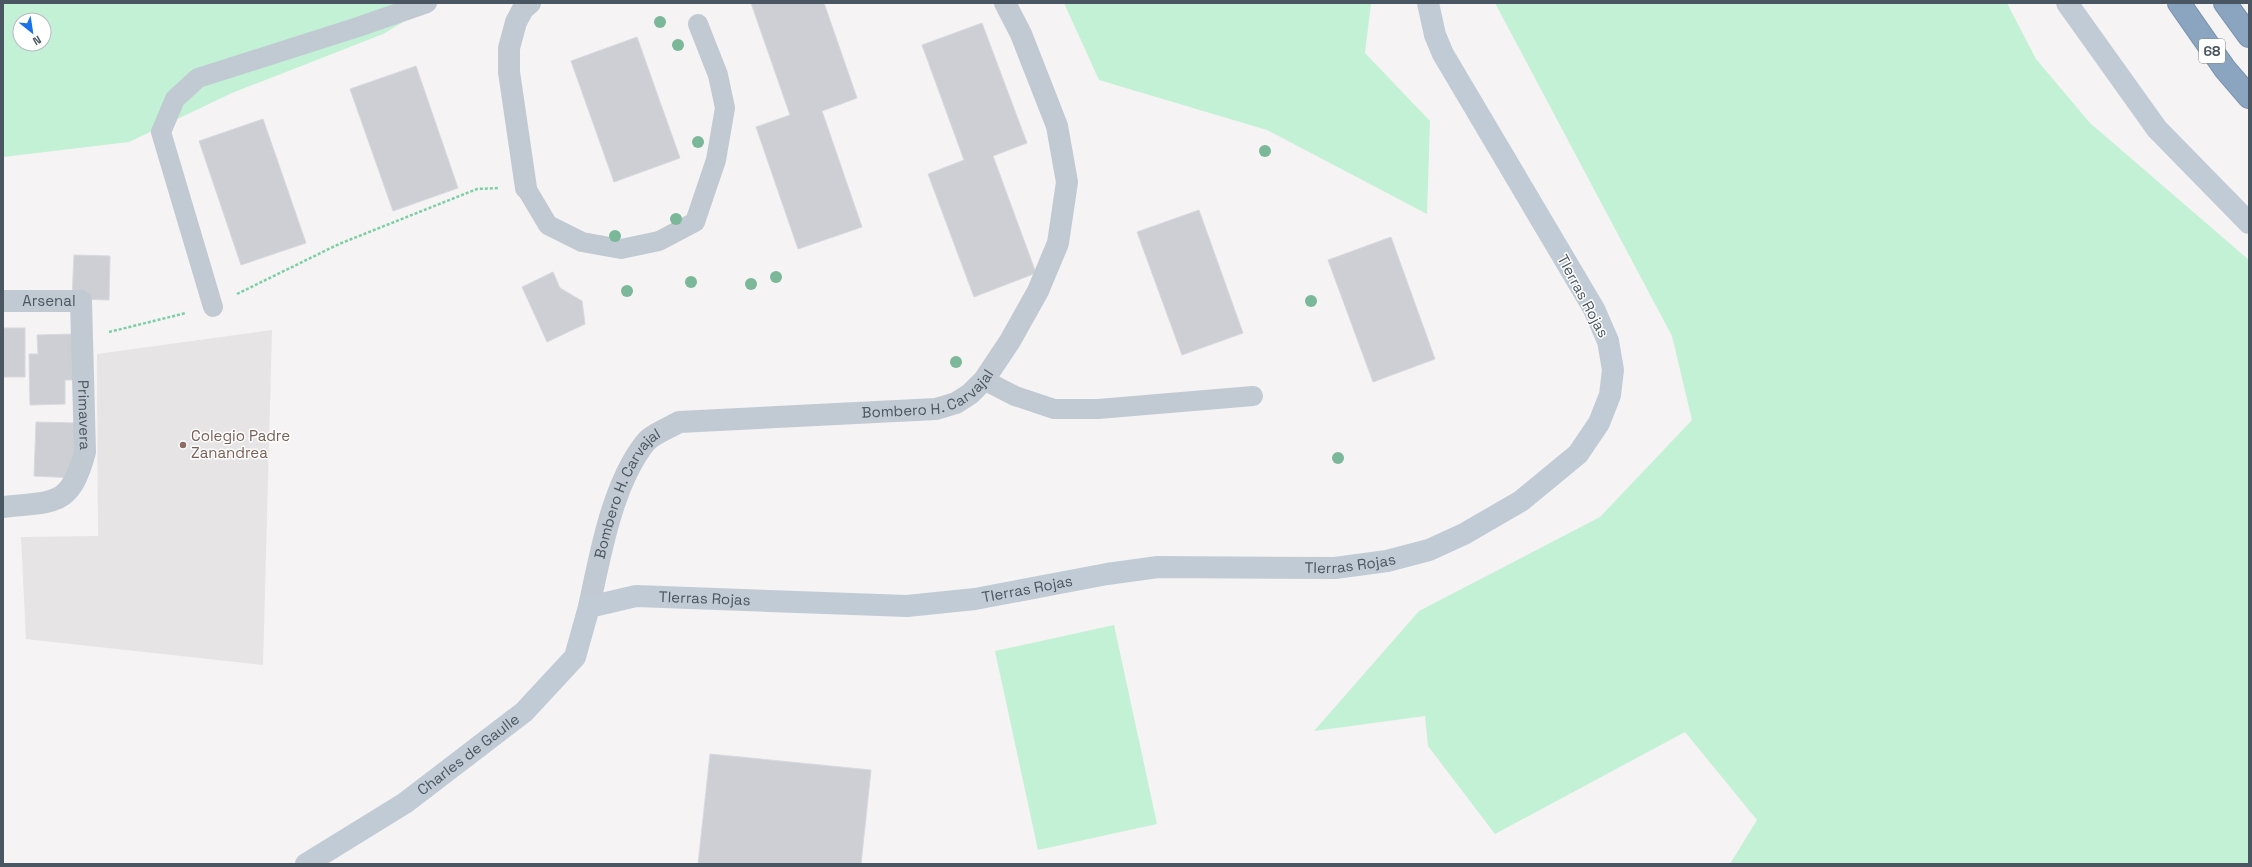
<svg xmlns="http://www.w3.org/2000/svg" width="2252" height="867" viewBox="0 0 2252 867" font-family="'Space Grotesk',sans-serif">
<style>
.education{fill:#e6e4e5}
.green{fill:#c3f1d5;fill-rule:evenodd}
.building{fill:#cdcfd5;stroke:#d7d9de}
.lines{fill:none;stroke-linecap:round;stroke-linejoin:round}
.highway-casing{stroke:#7690ad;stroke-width:24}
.path{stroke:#7ad0a6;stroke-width:2.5;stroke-dasharray:3 2;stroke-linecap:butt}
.lane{stroke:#c1cad2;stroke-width:20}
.street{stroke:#c1cad2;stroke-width:22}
.secondary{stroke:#c1cbd6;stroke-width:22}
.highway{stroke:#8ba5c1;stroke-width:22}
.tree{fill:#7bb799}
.education-dot{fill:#8d6e63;stroke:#fff;stroke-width:1.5}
.labels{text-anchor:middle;stroke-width:3;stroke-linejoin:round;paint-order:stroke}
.shield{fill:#fff;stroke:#808990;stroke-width:1}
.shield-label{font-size:14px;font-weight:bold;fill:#4a5661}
.street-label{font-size:15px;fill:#4a5661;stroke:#fff}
.education-label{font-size:15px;fill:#785e54;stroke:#fff;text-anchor:start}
</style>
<rect width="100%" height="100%" fill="#f5f3f3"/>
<path class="education" d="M272 330 263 665 26 639 21 537 98 536 97 354Z"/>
<path class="green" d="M3 3H436L383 34 232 93 129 142 3 157ZM20 20H44V44H20Z
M1064 3H1371L1365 53 1430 121 1427 214 1267 130 1099 80Z
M1495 3H2007L2036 59 2090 123 2249 260V864H1730L1757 820 1685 732 1495 834 1428 746 1425 716 1314 731 1419 611 1600 517 1692 420 1672 336Z
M1114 625 1157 824 1038 850 995 651Z"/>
<path class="building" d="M751 3H824L857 98 822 111 862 227 798 249 756 127 790 115Z
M982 23 1027 143 993 156 1036 273 974 297 928 174 964 160 922 45Z
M637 37 680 158 614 182 571 61Z
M416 66 458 188 393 211 350 89Z
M263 119 306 243 241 265 199 141Z
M1199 210 1243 333 1182 355 1137 232Z
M1391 237 1435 359 1373 382 1328 260Z
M74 255 110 256 109 300 72 299Z
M553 272 560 288 582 301 585 324 547 342 522 287Z
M3 328H25V377H3Z
M75 334V380H65V404L30 405 29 354H38L37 335Z
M36 422 77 423 75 478 34 476Z
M710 754 871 770 861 864H698Z"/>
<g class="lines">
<g class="highway-casing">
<path id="highway" d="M2179 3 2225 69 2249 97
M2225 3 2249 36"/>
</g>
<path class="path" d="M237 294 339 244 477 189 498 188
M109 332 186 313"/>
<path class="lane" d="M526 188 548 225 582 242 621 249 659 241 695 222 716 160 725 108 718 75 698 24
M213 307 161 132 175 99 198 78 358 27 427 3
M984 380 1015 396 1054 409H1098L1253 396"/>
<g class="street">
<path d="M526 188 509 72V48L516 22 523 9 530 3"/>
<path id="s1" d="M3 301H81L85 452C70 508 54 501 3 507"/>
<path id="s2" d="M589 607C600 556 612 485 645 443 652 434 669 428 679 422L936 409 956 403 970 394 984 380 1010 341 1038 291 1058 243 1067 182 1057 126 1021 34 1005 3"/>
</g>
<g class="secondary">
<path d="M2067 3 2157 129 2249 223"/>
<path id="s3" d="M306 864 405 803 524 712 575 657 589 607 636 596 907 606 975 599 1107 574 1158 567 1335 568 1387 561 1429 550 1464 534 1521 501 1578 454 1599 423 1610 395 1613 370 1608 341 1594 309 1443 54 1435 35 1428 3"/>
</g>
<use href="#highway" class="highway"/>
</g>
<g class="tree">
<circle cx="660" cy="22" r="6"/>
<circle cx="678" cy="45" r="6"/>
<circle cx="698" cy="142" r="6"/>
<circle cx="1265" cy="151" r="6"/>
<circle cx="676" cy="219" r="6"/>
<circle cx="615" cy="236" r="6"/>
<circle cx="776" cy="277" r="6"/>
<circle cx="691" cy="282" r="6"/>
<circle cx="751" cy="284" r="6"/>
<circle cx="627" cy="291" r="6"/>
<circle cx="1311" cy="301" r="6"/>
<circle cx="956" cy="362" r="6"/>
<circle cx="1338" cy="458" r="6"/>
</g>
<circle class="education-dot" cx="183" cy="445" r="4"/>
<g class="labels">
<rect class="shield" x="2199" y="39" width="26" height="24" rx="3"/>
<g class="shield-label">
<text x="2212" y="56">68</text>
</g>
<g class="street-label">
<text transform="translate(1583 296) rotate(62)" y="5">TIerras Rojas</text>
<text dy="5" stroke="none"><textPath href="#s1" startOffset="46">Arsenal</textPath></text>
<text dy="5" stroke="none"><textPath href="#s2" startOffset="469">Bombero H. Carvajal</textPath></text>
<text dy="5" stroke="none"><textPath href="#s1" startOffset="192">Primavera</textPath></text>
<text dy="5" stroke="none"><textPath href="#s2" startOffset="121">Bombero H. Carvajal</textPath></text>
<text dy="5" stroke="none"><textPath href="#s3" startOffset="1159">TIerras Rojas</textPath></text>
<text dy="5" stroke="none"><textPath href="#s3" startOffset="834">TIerras Rojas</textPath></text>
<text dy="5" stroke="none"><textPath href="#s3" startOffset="510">TIerras Rojas</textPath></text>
<text dy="5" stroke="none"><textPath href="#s3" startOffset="196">Charles de Gaulle</textPath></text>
</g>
<g class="education-label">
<text x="191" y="441">Colegio Padre<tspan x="191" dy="17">Zanandrea</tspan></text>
</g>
</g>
<rect width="2252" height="867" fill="none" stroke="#4a5661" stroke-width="8"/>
<g transform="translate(32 32) rotate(150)"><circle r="19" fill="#ffffff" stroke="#b7bbc0"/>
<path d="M0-3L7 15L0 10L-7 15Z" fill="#1a73e8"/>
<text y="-6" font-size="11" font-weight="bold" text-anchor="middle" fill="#4a5661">N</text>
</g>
</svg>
